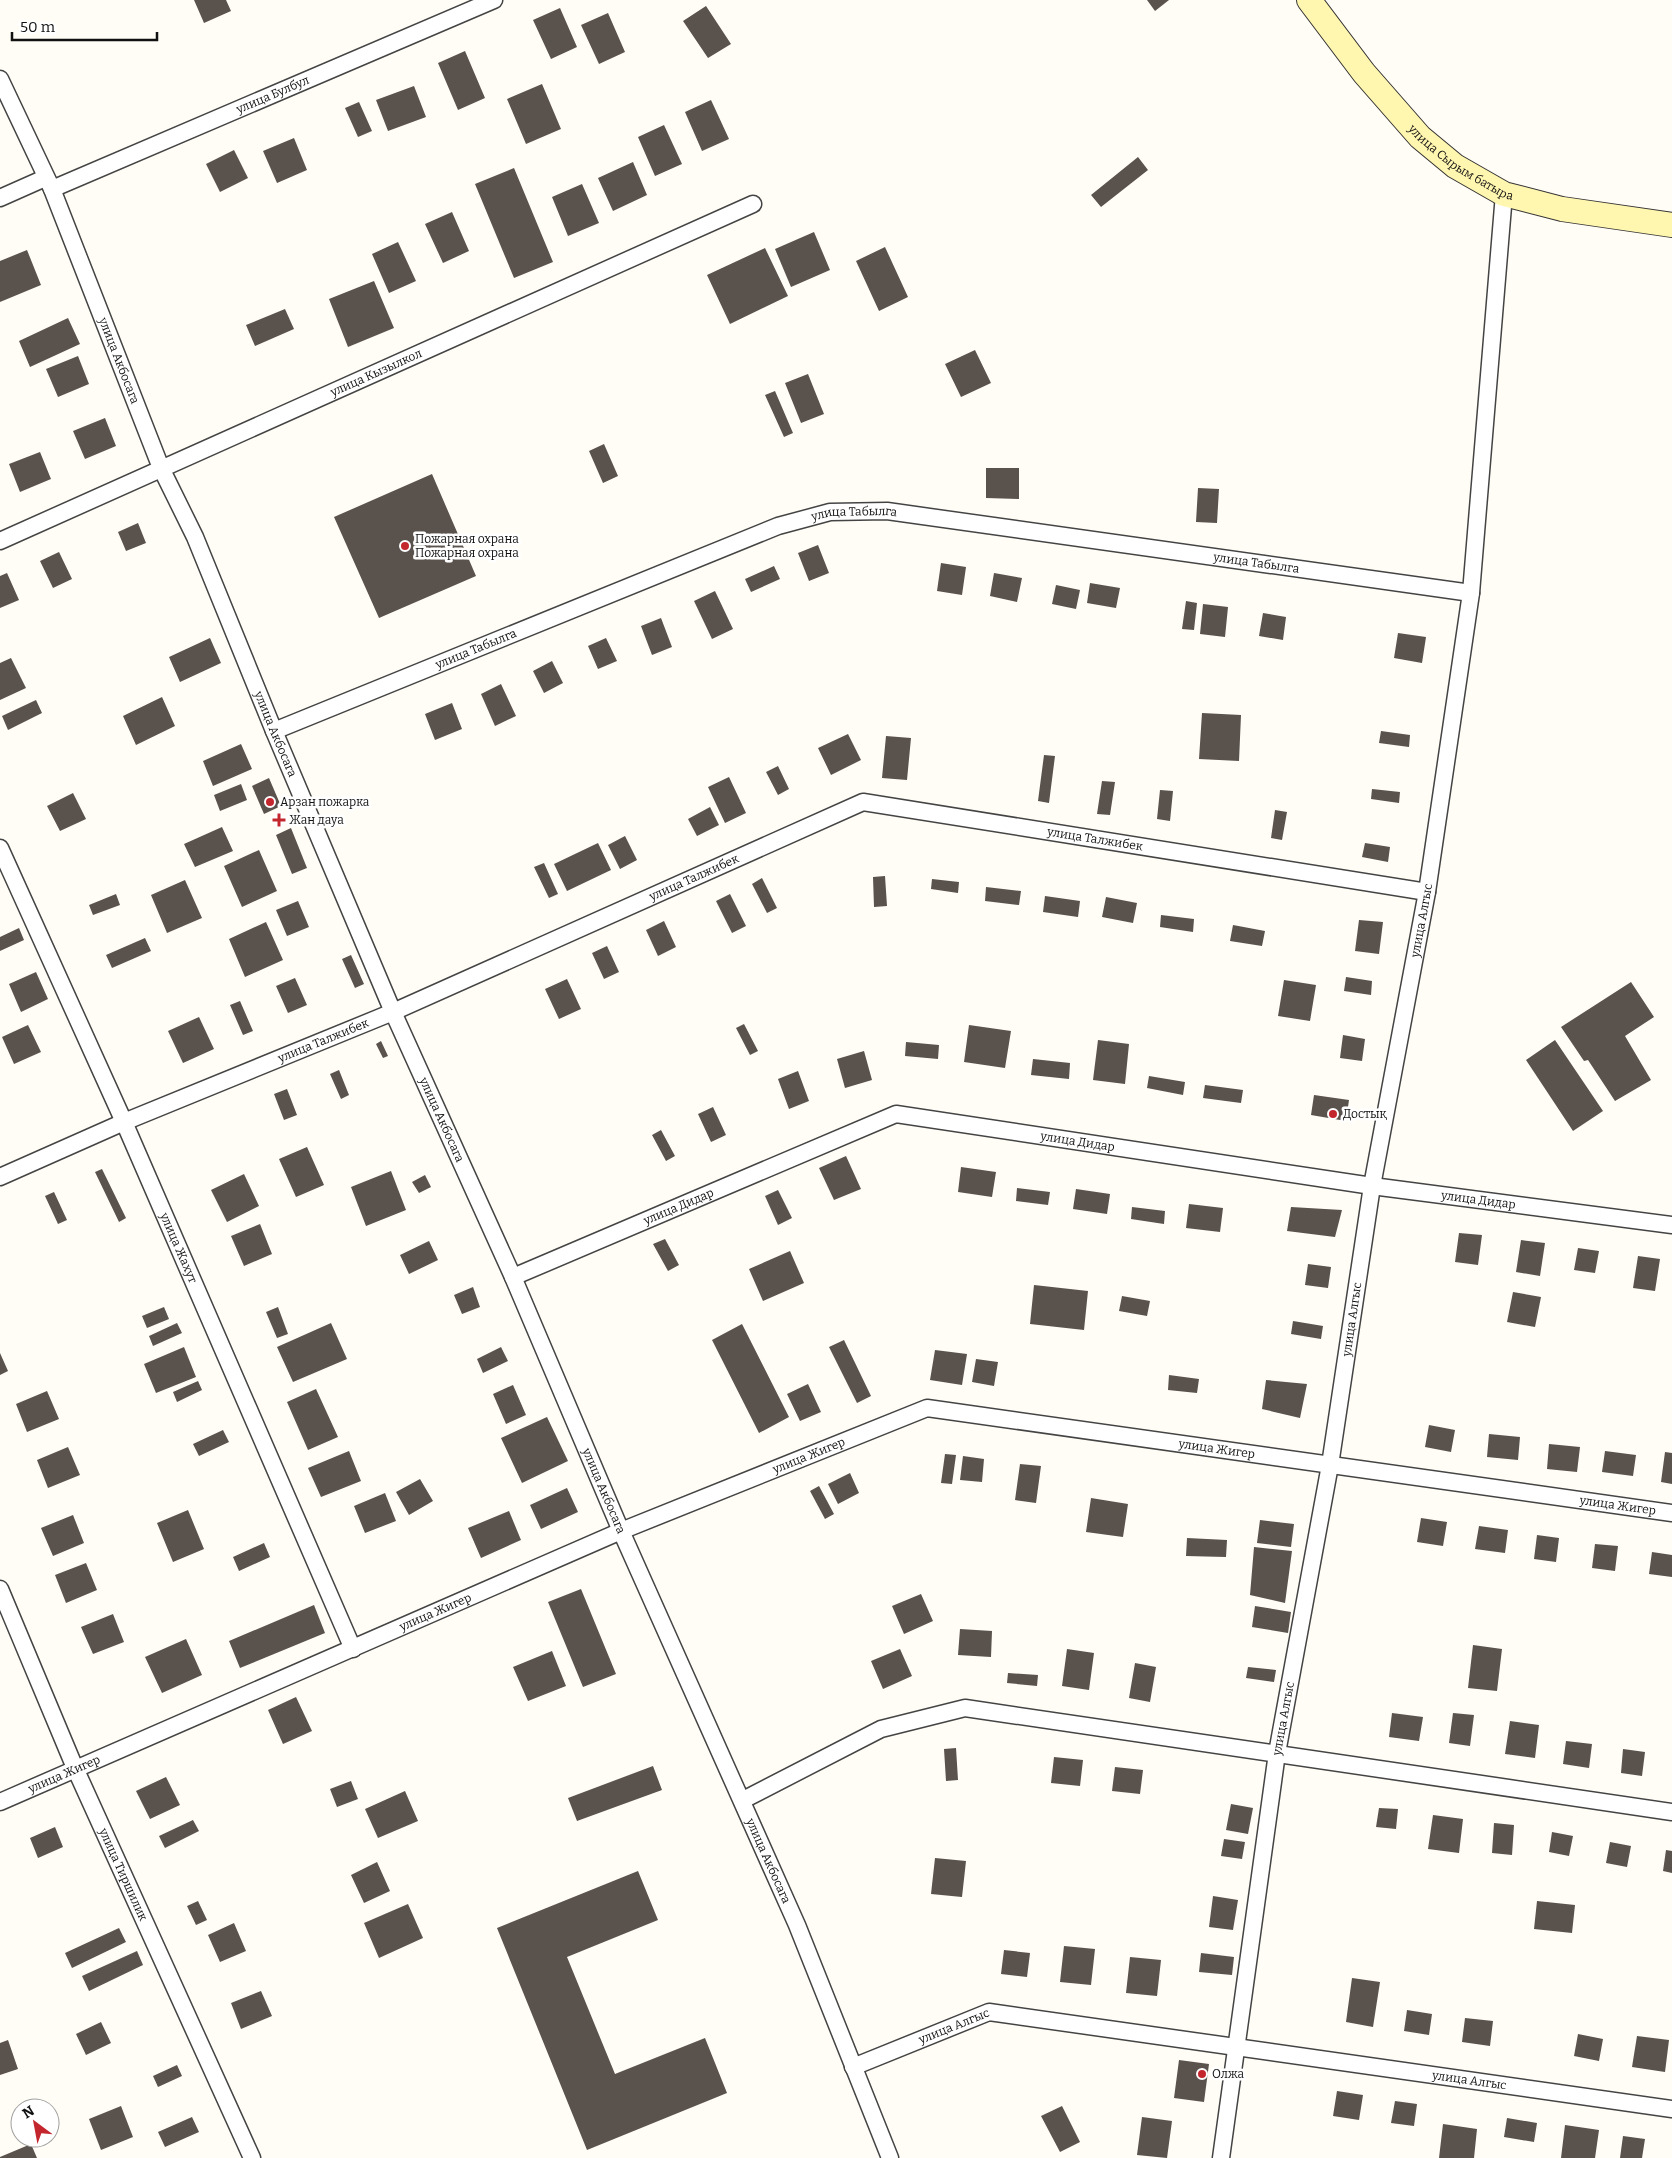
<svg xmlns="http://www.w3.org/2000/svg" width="1672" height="2158" viewBox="0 0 1672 2158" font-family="Bitter,serif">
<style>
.building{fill:#5a524d}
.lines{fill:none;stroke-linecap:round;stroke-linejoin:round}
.street-casing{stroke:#444;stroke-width:19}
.secondary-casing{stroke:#333;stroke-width:26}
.street{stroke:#fff;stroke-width:16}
.secondary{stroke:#fff6b0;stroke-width:24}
.poi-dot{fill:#c4262e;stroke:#fff;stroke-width:2}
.labels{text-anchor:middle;stroke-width:5;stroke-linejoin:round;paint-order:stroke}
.street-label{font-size:12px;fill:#111;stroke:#fff}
.poi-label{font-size:12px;fill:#111;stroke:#fff;text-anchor:start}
</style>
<rect width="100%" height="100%" fill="#fffdf5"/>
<path class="building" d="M194 0H226L231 11 204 23Z
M1147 0H1169L1155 11Z
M706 6 731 44 708 58 683 21Z
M560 8 577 47 551 59 533 20Z
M608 13 625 52 599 64 581 25Z
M465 51 485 98 458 110 438 63Z
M542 84 561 129 526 144 507 99Z
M414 86 426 117 388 131 376 100Z
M711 100 729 139 702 151 685 112Z
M359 102 372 131 358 137 345 108Z
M664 125 682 164 655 176 638 137Z
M294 138 307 170 277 183 263 151Z
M234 150 248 178 220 192 206 164Z
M1138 157 1148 170 1101 207 1091 195Z
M633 162 647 195 613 211 598 178Z
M514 168 553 262 514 278 475 184Z
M582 184 599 223 568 236 552 197Z
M452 212 469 251 443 263 425 224Z
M814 232 830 270 791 287 775 249Z
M398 242 416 281 389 293 372 254Z
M885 247 908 297 879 311 856 261Z
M765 248 788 296 730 324 707 275Z
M27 250 41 285 0 302V261Z
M374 281 394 328 348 347 329 299Z
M285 309 294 329 255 346 246 325Z
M68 318 80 344 30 367 19 341Z
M975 350 991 383 961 397 945 364Z
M78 356 89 384 58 397 46 369Z
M808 374 824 414 801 423 785 383Z
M775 391 793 433 784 437 765 395Z
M105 418 116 446 85 459 73 431Z
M604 444 618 476 603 483 589 451Z
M40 452 51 479 20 492 9 464Z
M986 468H1019V499L986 498Z
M432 474 476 576 379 618 334 517Z
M1198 488 1219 489 1217 523 1196 522Z
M138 523 146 543 126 551 118 532Z
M818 545 829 573 809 581 798 553Z
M59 552 72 579 53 588 40 561Z
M941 563 966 567 962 595 937 591Z
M774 566 780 579 751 592 745 579Z
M7 573 19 600 0 608V576Z
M994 573 1022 578 1017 602 990 596Z
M1090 583 1120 588 1116 608 1087 603Z
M1056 585 1080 590 1076 609 1052 604Z
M715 591 733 629 712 639 694 601Z
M1186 601 1197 603 1194 630 1182 629Z
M1203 604 1228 607 1225 637 1200 634Z
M1263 613 1286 617 1283 640 1259 636Z
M661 618 672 647 652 655 641 626Z
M1398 633 1426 637 1422 663 1394 658Z
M210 638 221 663 180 682 169 657Z
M606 638 617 661 598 669 588 646Z
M11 658 26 688 0 700V663Z
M552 661 563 683 544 693 533 671Z
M501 684 516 716 495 726 481 694Z
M162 697 175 726 136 745 123 716Z
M36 700 42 713 8 730 2 716Z
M452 703 462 729 435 740 425 714Z
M1202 713 1241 715 1239 761 1199 759Z
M1381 731 1410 735 1409 747 1379 743Z
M848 734 861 760 831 775 818 748Z
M886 736 911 738 907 780 882 778Z
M241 744 252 769 213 786 203 761Z
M1044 755 1055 756 1049 803 1038 801Z
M778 766 789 789 778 795 766 772Z
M729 777 746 813 725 823 708 787Z
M269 778 281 806 264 814 252 786Z
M1102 781 1115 782 1110 815 1097 814Z
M241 784 247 800 220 811 214 795Z
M1372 789 1400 792 1399 803 1371 799Z
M1160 790 1173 791 1170 821 1157 819Z
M73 793 86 819 60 831 47 806Z
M710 807 719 825 697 836 688 819Z
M1275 810 1287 812 1282 840 1271 838Z
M222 827 233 851 195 867 184 844Z
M291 828 307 868 292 874 276 835Z
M625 836 637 860 620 869 608 845Z
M598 843 611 870 567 891 554 864Z
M1365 843 1390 847 1388 862 1362 857Z
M259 850 277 891 242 907 224 866Z
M544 863 558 894 549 898 534 867Z
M885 876 887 906 874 907 873 877Z
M762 878 777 908 767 913 752 884Z
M932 879 959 882 958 893 931 889Z
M185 880 202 918 167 933 151 895Z
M986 887 1021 891 1019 905 985 901Z
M116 894 120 905 93 915 89 905Z
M730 894 746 926 732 933 716 901Z
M1045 896 1080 901 1078 917 1043 912Z
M1106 897 1137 903 1133 923 1102 917Z
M298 901 309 927 287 936 276 910Z
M1161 915 1194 919 1193 932 1160 927Z
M1359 920 1383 922 1379 954 1355 951Z
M664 921 676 947 658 956 646 930Z
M266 922 283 960 245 977 229 939Z
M1233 925 1265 931 1262 946 1230 941Z
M19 928 24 940 0 951V937Z
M145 938 151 951 112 968 106 955Z
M607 946 619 972 604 979 592 953Z
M351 955 364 984 355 988 342 959Z
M36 972 48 999 21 1012 9 984Z
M1346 977 1372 981 1371 995 1344 991Z
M295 978 307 1005 288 1013 276 986Z
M567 979 581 1009 559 1019 545 989Z
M1284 980 1316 985 1310 1021 1278 1016Z
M1631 982 1654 1017 1625 1036 1651 1080 1615 1101 1588 1060 1584 1061 1561 1027Z
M240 1001 253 1031 243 1035 230 1005Z
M199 1017 214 1049 183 1063 168 1031Z
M744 1024 758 1051 750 1055 736 1028Z
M28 1025 41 1052 14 1064 2 1037Z
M969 1025 1011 1031 1005 1068 964 1062Z
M1343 1035 1365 1039 1362 1061 1340 1058Z
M1098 1040 1129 1044 1125 1084 1093 1080Z
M1555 1040 1603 1111 1573 1131 1526 1060Z
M381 1041 388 1056 383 1058 376 1044Z
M906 1042 939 1045 938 1059 905 1056Z
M864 1051 872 1080 845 1088 837 1059Z
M1033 1059 1070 1063 1069 1079 1031 1075Z
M339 1070 349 1095 341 1099 330 1074Z
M798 1071 809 1101 789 1109 778 1079Z
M1149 1076 1185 1082 1183 1095 1147 1088Z
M1205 1085 1243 1090 1241 1103 1203 1098Z
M287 1089 297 1115 284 1120 274 1094Z
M1314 1095 1349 1100 1346 1121 1311 1115Z
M713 1107 726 1135 711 1142 698 1114Z
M661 1130 675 1156 666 1161 652 1135Z
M307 1147 324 1185 296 1197 279 1159Z
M846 1156 861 1189 834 1200 819 1168Z
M961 1167 996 1172 992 1197 958 1192Z
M102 1169 126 1218 119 1222 95 1172Z
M391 1171 406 1210 366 1226 351 1187Z
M244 1174 259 1206 227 1222 211 1190Z
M425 1175 431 1187 419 1193 412 1182Z
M1017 1188 1050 1192 1048 1205 1016 1201Z
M1076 1189 1110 1194 1107 1214 1073 1209Z
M778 1190 792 1218 778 1225 765 1196Z
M54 1192 67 1220 58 1224 45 1196Z
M1189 1204 1223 1208 1220 1232 1186 1228Z
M1132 1207 1165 1211 1164 1224 1131 1219Z
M1291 1207 1342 1210 1335 1237 1287 1231Z
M260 1224 272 1254 244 1266 231 1236Z
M1459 1233 1482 1235 1478 1265 1455 1262Z
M665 1239 679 1265 668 1271 653 1244Z
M1521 1240 1545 1243 1540 1276 1516 1272Z
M429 1241 438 1260 409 1274 400 1255Z
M1578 1248 1599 1251 1595 1273 1574 1270Z
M790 1251 804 1283 763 1301 749 1269Z
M1638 1256 1660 1259 1655 1291 1633 1288Z
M1308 1264 1331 1267 1328 1288 1305 1285Z
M1034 1285 1088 1291 1084 1330 1030 1324Z
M473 1287 480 1307 462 1314 454 1295Z
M1513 1292 1541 1297 1535 1327 1507 1322Z
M1122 1296 1150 1301 1147 1316 1119 1311Z
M164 1307 169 1319 147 1328 142 1316Z
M278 1307 288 1334 277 1338 266 1312Z
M1293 1321 1323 1326 1321 1339 1291 1334Z
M177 1323 182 1333 153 1346 149 1336Z
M331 1323 347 1359 293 1382 277 1347Z
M742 1324 789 1417 759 1433 712 1340Z
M844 1340 871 1396 857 1403 829 1347Z
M184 1347 196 1377 156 1393 144 1364Z
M501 1347 508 1361 483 1373 477 1359Z
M935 1350 967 1354 962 1385 930 1380Z
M0 1353 8 1371 0 1375Z
M976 1359 998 1362 994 1386 972 1382Z
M1169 1375 1199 1379 1197 1393 1168 1390Z
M1266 1380 1307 1384 1300 1418 1262 1409Z
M198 1381 202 1390 177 1402 173 1392Z
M808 1384 821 1412 800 1421 787 1394Z
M513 1385 526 1415 506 1424 493 1394Z
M316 1389 338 1437 308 1450 287 1402Z
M47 1391 59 1419 27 1432 16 1404Z
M547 1417 568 1461 522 1483 501 1438Z
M1429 1425 1455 1430 1451 1452 1425 1447Z
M223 1430 229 1442 199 1456 193 1444Z
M1489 1434 1520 1437 1518 1460 1487 1457Z
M1549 1444 1580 1447 1577 1472 1547 1469Z
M68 1447 80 1475 48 1488 37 1460Z
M349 1451 361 1481 321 1497 308 1468Z
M1605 1451 1636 1455 1633 1476 1602 1472Z
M1665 1452 1672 1453V1484L1661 1482Z
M945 1454 956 1455 952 1484 941 1483Z
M963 1456 984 1459 982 1482 960 1480Z
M1020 1464 1041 1466 1036 1503 1015 1500Z
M850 1473 859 1493 838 1504 828 1484Z
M420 1479 433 1501 409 1515 396 1492Z
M819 1486 834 1514 825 1519 810 1491Z
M567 1488 578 1512 541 1529 530 1505Z
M385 1493 396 1521 365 1533 354 1506Z
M1091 1498 1128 1504 1123 1537 1086 1532Z
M188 1510 204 1549 173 1562 157 1523Z
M509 1511 521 1540 481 1558 468 1528Z
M73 1515 84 1543 53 1556 41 1528Z
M1421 1518 1447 1522 1443 1546 1417 1542Z
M1260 1520 1294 1524 1291 1547 1257 1543Z
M1479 1526 1508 1530 1505 1553 1475 1549Z
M1537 1535 1559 1538 1556 1562 1534 1559Z
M1187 1538 1227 1540 1226 1557 1186 1556Z
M264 1543 270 1557 239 1571 233 1557Z
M1595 1544 1618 1546 1615 1571 1592 1568Z
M1254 1547 1292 1551 1285 1603 1250 1595Z
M1652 1552 1672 1555V1577L1649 1574Z
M86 1563 97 1590 66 1603 55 1575Z
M581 1589 616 1674 583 1687 548 1602Z
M921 1594 933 1621 904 1634 892 1606Z
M314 1605 325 1633 240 1668 229 1641Z
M1255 1606 1291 1612 1288 1633 1252 1627Z
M113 1614 124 1642 93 1654 81 1627Z
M960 1629 992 1631 991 1657 958 1655Z
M186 1639 202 1675 162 1693 145 1657Z
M1473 1645 1502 1649 1497 1691 1468 1688Z
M900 1649 912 1676 883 1689 871 1661Z
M1067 1649 1094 1653 1089 1690 1062 1686Z
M552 1651 566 1686 528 1701 513 1667Z
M1135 1663 1156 1667 1150 1702 1129 1698Z
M1248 1667 1276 1670 1274 1682 1246 1678Z
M1008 1673 1038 1675 1037 1686 1007 1683Z
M296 1697 312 1731 283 1744 268 1710Z
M1392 1713 1423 1717 1419 1741 1389 1737Z
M1453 1713 1474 1715 1470 1746 1449 1743Z
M1510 1721 1539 1725 1535 1758 1505 1754Z
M1566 1741 1592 1744 1589 1768 1563 1764Z
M956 1748 958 1780 946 1781 944 1749Z
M1623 1749 1645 1752 1642 1776 1621 1773Z
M1054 1757 1083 1760 1080 1786 1051 1783Z
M653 1766 662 1790 577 1821 568 1798Z
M1115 1767 1143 1770 1140 1794 1112 1791Z
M166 1777 180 1805 150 1819 136 1791Z
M351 1781 358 1799 337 1807 330 1789Z
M405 1791 418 1821 378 1838 365 1809Z
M1231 1804 1253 1808 1248 1834 1226 1830Z
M1379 1808 1398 1809 1396 1829 1376 1827Z
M1433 1815 1463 1819 1459 1853 1428 1849Z
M193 1820 199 1831 165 1848 159 1836Z
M1494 1823 1514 1825 1512 1855 1492 1853Z
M55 1827 63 1847 38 1858 30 1838Z
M1552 1832 1573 1836 1569 1856 1549 1852Z
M1224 1839 1245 1842 1242 1859 1221 1856Z
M1610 1842 1631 1846 1627 1867 1606 1863Z
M1666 1850 1672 1851V1873L1663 1871Z
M935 1858 966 1861 962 1897 931 1894Z
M377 1862 390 1891 364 1903 351 1875Z
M638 1871 658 1920 567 1957 615 2074 705 2038 727 2093 587 2150 497 1928Z
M1213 1896 1238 1900 1233 1930 1209 1927Z
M198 1901 207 1920 196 1925 187 1906Z
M1537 1901 1575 1905 1572 1933 1534 1929Z
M408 1904 423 1938 379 1958 364 1923Z
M234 1923 246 1951 220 1962 208 1935Z
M119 1928 126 1942 72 1968 65 1953Z
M1064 1946 1095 1949 1091 1985 1060 1982Z
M1004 1950 1030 1953 1027 1977 1001 1974Z
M137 1951 143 1965 89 1991 82 1976Z
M1201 1953 1234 1957 1232 1975 1199 1972Z
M1130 1957 1161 1960 1157 1996 1126 1993Z
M1352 1978 1380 1982 1373 2027 1346 2022Z
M261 1991 272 2016 241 2029 231 2003Z
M1407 2010 1432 2014 1429 2035 1404 2031Z
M1465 2018 1493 2021 1490 2046 1462 2042Z
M101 2022 111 2043 86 2055 76 2034Z
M1578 2034 1603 2039 1599 2061 1574 2056Z
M1637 2036 1669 2040 1665 2072 1632 2067Z
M8 2040 18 2069 0 2075V2043Z
M1179 2060 1209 2064 1204 2102 1174 2098Z
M177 2065 182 2076 158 2087 153 2076Z
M1337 2091 1363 2095 1359 2120 1333 2116Z
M1395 2101 1417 2104 1414 2126 1391 2123Z
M121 2106 133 2137 101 2150 89 2119Z
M1062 2106 1080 2142 1060 2152 1041 2116Z
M192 2117 199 2132 165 2147 158 2132Z
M1142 2117 1172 2121 1167 2158 1137 2155Z
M1507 2118 1537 2123 1534 2142 1504 2137Z
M1443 2124 1477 2129 1474 2158H1439Z
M1565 2125 1599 2130 1595 2158H1561Z
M1623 2136 1645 2139 1642 2158H1620Z
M31 2144 37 2158H0V2157Z"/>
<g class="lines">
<g class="street-casing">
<g id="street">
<path id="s1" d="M0 79 52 189 161 468 195 537 274 731 393 1012 513 1277 621 1531 797 1925 890 2158"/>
<path id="s2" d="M52 189 494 0"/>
<path d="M0 198 45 178"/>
<path id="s3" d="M0 541 753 204"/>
<path id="s4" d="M274 731 778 526 830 512 887 511 1471 593"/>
<path id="s5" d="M0 848 124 1122 353 1649"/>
<path id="s6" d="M0 1177 124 1122 393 1012 863 802 1427 892"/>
<path id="s7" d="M513 1277 896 1114 1372 1186 1672 1225"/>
<path id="s8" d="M0 1589 75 1768 252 2158"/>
<path d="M743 1800 881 1729 965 1708 1672 1812"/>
<path id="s9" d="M0 1802 621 1531 927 1408 1672 1513"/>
<path id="s10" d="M853 2067 989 2012 1672 2109"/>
<path id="s11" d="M1221 2158 1277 1753 1330 1465 1372 1186 1427 892 1471 593 1504 194"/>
</g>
</g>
<g class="secondary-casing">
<g id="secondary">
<path id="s12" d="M1309 0 1364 73 1420 137 1455 166 1504 194 1562 209 1672 225"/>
</g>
</g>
<use href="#street" class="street"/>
<use href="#secondary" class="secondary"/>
</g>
<g class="poi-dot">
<circle cx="405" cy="546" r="5"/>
<circle cx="270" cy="802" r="5"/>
<path d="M276.5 812.5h5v5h5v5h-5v5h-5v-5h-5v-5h5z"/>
<circle cx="1333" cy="1114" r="5"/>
<circle cx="1202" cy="2074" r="5"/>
</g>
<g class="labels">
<g class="street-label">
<text dy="4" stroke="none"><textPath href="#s2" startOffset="240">улица Булбул</textPath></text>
<text dy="4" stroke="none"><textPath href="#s12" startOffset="225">улица Сырым батыра</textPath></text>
<text dy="4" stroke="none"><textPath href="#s1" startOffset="306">улица Акбосага</textPath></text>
<text dy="4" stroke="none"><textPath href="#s3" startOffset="412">улица Кызылкол</textPath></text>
<text dy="4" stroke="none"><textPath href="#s4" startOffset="622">улица Табылга</textPath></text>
<text dy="4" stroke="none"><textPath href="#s4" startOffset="1028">улица Табылга</textPath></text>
<text dy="4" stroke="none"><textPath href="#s4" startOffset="218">улица Табылга</textPath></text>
<text dy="4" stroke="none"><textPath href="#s1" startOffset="711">улица Акбосага</textPath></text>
<text dy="4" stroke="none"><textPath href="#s6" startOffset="1176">улица Талжибек</textPath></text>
<text dy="4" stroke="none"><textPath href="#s6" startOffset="756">улица Талжибек</textPath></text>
<text dy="4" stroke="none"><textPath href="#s11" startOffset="1254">улица Алгыс</textPath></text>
<text dy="4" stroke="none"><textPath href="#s6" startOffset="351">улица Талжибек</textPath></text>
<text dy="4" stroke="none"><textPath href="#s1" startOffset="1131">улица Акбосага</textPath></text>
<text dy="4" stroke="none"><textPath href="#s7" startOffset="600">улица Дидар</textPath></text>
<text dy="4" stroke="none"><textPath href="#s7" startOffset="1005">улица Дидар</textPath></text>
<text dy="4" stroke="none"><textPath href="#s7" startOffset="180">улица Дидар</textPath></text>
<text dy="4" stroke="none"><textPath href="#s5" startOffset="438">улица Жахут</textPath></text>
<text dy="4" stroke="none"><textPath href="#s11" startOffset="849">улица Алгыс</textPath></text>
<text dy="4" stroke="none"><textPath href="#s9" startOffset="1300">улица Жигер</textPath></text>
<text dy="4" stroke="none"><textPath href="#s9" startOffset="880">улица Жигер</textPath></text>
<text dy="4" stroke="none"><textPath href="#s1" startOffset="1536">улица Акбосага</textPath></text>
<text dy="4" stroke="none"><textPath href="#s9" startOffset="1705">улица Жигер</textPath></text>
<text dy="4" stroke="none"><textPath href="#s9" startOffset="475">улица Жигер</textPath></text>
<text dy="4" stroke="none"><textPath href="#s11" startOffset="444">улица Алгыс</textPath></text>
<text dy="4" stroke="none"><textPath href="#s9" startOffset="70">улица Жигер</textPath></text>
<text dy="4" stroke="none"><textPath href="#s1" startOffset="1941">улица Акбосага</textPath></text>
<text dy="4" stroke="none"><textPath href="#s8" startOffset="311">улица Тиршилик</textPath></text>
<text dy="4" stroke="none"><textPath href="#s10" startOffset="109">улица Алгыс</textPath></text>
<text dy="4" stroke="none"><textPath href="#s10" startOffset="632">улица Алгыс</textPath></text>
</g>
<g class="poi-label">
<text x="415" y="543">Пожарная охрана<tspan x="415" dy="14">Пожарная охрана</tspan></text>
<text x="280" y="806">Арзан пожарка</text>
<text x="289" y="824">Жан дауа</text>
<text x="1343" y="1118">Достық</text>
<text x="1212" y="2078">Олжа</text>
</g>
</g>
<g transform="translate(35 2123) rotate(328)"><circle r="24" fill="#ffffff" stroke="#a0a0a0"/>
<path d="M0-4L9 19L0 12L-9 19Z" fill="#c4262e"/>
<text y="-8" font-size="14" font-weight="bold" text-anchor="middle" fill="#111111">N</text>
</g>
<path d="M12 32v8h145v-8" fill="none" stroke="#111111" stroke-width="2.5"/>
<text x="20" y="32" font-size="15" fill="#111111" stroke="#ffffff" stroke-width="4" paint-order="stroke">50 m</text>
</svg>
